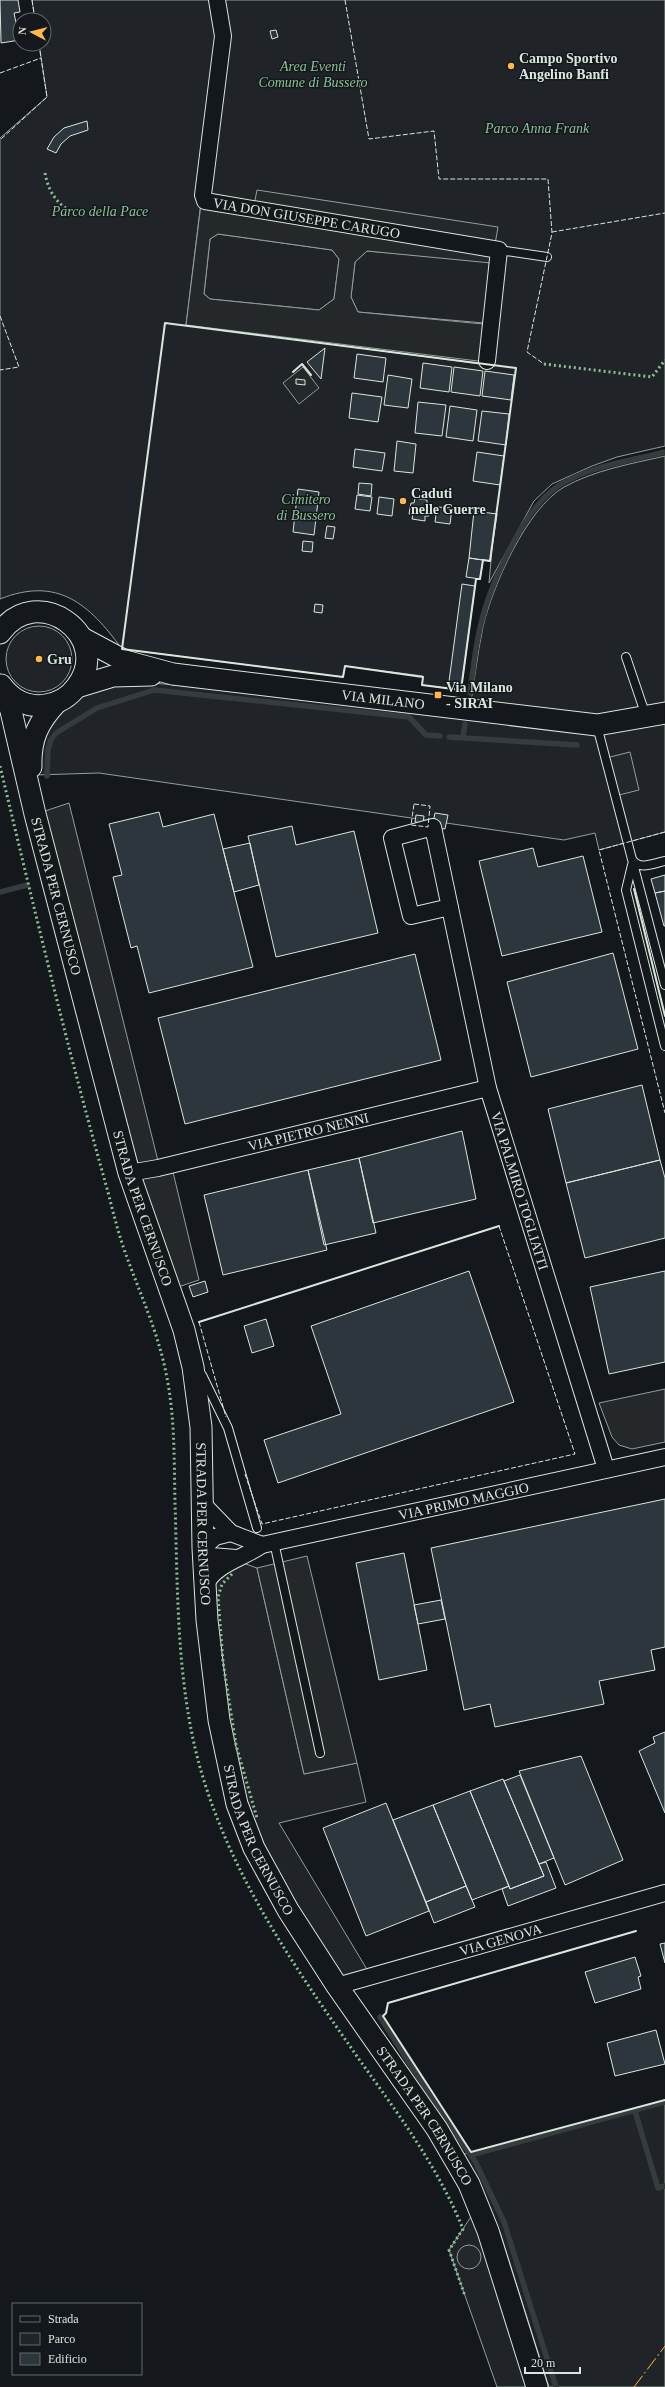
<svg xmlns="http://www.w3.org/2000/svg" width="665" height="2387" viewBox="0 0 665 2387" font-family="Georgia,serif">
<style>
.green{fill:#202428;stroke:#939e99;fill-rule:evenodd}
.parking{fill:#24282b;stroke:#939e99;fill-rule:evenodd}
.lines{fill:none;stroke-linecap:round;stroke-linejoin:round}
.stream{stroke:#363b3e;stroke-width:5.5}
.building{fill:#2c363c;stroke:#d8e6dc}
.service-casing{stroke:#d8e6dc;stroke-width:10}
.minor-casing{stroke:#d8e6dc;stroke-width:18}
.tertiary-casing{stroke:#d8e6dc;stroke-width:23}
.service{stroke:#14181c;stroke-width:8}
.minor{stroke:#14181c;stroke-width:16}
.tertiary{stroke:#14181c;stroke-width:21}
.hedge{stroke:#8ac095;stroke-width:3;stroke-dasharray:2 3;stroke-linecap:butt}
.fence{stroke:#d8e6dc;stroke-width:1;stroke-dasharray:5 2;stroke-linecap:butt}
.wall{stroke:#d8e6dc;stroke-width:2}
.power{stroke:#ffb74d;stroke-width:1;stroke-dasharray:14 3 2 3;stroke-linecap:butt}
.poi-dot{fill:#ffb74d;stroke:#14181c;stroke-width:1.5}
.labels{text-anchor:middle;stroke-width:3;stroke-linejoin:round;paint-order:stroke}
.poi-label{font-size:14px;font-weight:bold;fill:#d8e6dc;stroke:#14181c;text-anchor:start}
.park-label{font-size:14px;font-style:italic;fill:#8ac095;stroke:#14181c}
.street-label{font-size:14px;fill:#d8e6dc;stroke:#14181c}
</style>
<rect width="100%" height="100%" fill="#14181c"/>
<path class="green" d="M32 0H665V446L617 457 592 466 552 484 534 501 489 583 493 538 490 561 483 560 480 579H476L461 690 422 685 423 676 345 666 343 677 122 649C89 604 58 576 0 599V138L47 97 39 44H44V20H35ZM201 202 499 251 486 363 495 366 186 325Z
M218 234 332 250 339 259 334 299 319 310 210 299 204 294 210 239Z
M367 251 491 262 484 323 358 312 351 297 355 262Z
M665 456V832L599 850 595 833 564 840 99 773 35 775 42 727 86 694 133 681 469 714C474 685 477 655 483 627 492 587 527 508 564 487 595 470 630 464 665 456Z
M6 659a33 33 0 1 1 66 0a33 33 0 1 1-66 0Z
M235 1560 257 1568 304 1774 357 1763 366 1802 279 1823 371 1976 339 1985 235 1799 212 1573Z
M665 2100V2387H549L500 2232 457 2156Z
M478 2206 537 2387H497L449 2250Z"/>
<path class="parking" d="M257 190 498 227 494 250 486 362 186 325 201 204 253 210ZM218 234 332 250 339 259 334 299 319 310 210 299 204 294 210 239ZM367 251 491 263 483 324 358 312 351 297 355 262Z
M303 367 319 388 299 404 283 383Z
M630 752 639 790 615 796 606 758Z
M69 803 160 1169 172 1168 199 1280 172 1289 42 812Z
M665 1389V1442L632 1449 619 1445 612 1437 599 1403Z
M307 1556 357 1763 304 1774 257 1568Z
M457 2257a12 12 0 1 1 24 0a12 12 0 1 1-24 0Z"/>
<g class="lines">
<path class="stream" d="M470 693C473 671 475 647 481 624 490 585 524 508 558 486 589 466 630 461 665 452
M449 737 577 745
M463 737 465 724
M47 776 48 750 51 740 56 733 97 708 154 690 409 717 426 735 440 736
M0 892 27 885
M380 2017 446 2121 475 2161 504 2222 556 2387
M635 2111 658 2188 665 2186
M471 2155 665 2102"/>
</g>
<path class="building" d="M0 0H18L20 12 14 13 17 28 20 27V40L1 43Z
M276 30 278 37 272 39 270 31Z
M87 121 88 130 70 136 61 144 56 153 47 149 54 137 64 128Z
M325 348 321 379 307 362Z
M357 354 386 358 383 382 354 378Z
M423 363 452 367 449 392 420 388Z
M454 367 483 371 480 396 451 392Z
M485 371 514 375 511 400 482 396Z
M388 375 412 379 408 408 384 405Z
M296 379 305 380V385L296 384Z
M352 393 382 397 378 422 349 418Z
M418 402 446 405 442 436 415 433Z
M450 406 477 410 473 441 446 437Z
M482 411 509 414 506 445 478 441Z
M397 441 416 444 413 473 394 471Z
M355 449 385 453 382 471 353 467Z
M477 452 504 456 500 485 473 481Z
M359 483 372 484 371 496 358 494Z
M298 489 319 492 314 535 293 532Z
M357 495 372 497 370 511 355 509Z
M379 497 394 499 392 516 377 514Z
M415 498 427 500V505H430L429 516H425V521L412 519 413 514H409L411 503H414Z
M437 507 452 508 450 524 435 522Z
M474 511 497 514 490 561 469 558Z
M327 526 335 527 333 539 325 538Z
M303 541 313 542 312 552 302 551Z
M469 558 483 560 480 579 466 577Z
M462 584 475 586 461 690 448 689Z
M315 604 323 605 322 613 314 612Z
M159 812 163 827 214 814 253 967 149 993 137 946 131 948 113 877 122 875 109 824Z
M435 813 448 815 445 829 432 827Z
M416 815 424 816 423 823 415 822Z
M292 826 296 845 354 831 378 933 276 957 248 836Z
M250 843 259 885 234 892 223 849Z
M533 848 538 867 583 856 602 932 502 956 479 861Z
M665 875V891L655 893 651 879Z
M665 891V926H664L655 893Z
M613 953 638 1049 531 1077 507 982Z
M415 954 441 1060 185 1124 158 1018Z
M642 1085 660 1160 566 1183 548 1109Z
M462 1131 476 1199 373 1223 359 1158Z
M359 1158 376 1233 324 1245 308 1170Z
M660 1160 665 1178V1238L585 1258 566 1183Z
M308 1170 327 1250 223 1275 204 1195Z
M469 1271 514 1402 278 1483 264 1440 341 1414 311 1326Z
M665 1271V1362L609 1374 590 1287Z
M205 1281 208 1292 193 1297 189 1286Z
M266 1319 274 1346 252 1353 244 1326Z
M665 1499V1647L651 1650 655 1670 599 1681 604 1704 495 1727 490 1704 464 1710 431 1548Z
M404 1553 427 1670 379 1680 356 1563Z
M441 1600 445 1619 418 1624 414 1605Z
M665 1732V1813L639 1751 655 1743 653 1737Z
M581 1756 623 1860 565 1885 519 1771Z
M520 1775 554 1858 539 1864 504 1781Z
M503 1779 544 1876 510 1889 470 1791Z
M470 1791 509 1886 472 1900 433 1805Z
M386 1803 429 1911 366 1936 323 1828Z
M433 1805 466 1886 426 1902 393 1820Z
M546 1862 556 1888 508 1906 502 1889 509 1886 510 1889 544 1876 539 1864Z
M466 1886 475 1907 434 1923 426 1902Z
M665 1943V1963L660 1944Z
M635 1957 641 1976 638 1977 641 1989 595 2003 585 1972Z
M656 2030 665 2064 615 2076 607 2043Z"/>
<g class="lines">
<g class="service-casing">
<path id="service" d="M499 250 547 257
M626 657 646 716
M597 726 665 985
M632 859C639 871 654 863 665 861
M632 865 626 890 665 1046
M202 1375 228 1428 257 1528
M274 1542 320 1753"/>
</g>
<g class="minor-casing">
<g id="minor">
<path id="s1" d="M217 0 223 36 203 195 205 201 499 250 487 361"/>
<path id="s2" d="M450 907 411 916 392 838 433 827 488 1088 606 1469"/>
<path id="s3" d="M129 1173 158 1168 488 1088"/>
<path d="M202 1503 231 1533 262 1545"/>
<path d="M231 1533 215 1537 203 1548 211 1556 236 1558"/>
<path id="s4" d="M205 1585C217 1563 242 1559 262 1545L665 1457"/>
<path id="s5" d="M337 1986 665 1893"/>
</g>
</g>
<g class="tertiary-casing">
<g id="tertiary">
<path d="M0 633C37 580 114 637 77 686 70 696 59 703 46 705 28 708 12 700 1 685"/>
<path id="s6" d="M82 638 125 661 173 674 597 725 665 713"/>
<path d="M77 687 113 676 151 675"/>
<path id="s7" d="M3 688 11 711 35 814 129 1173 184 1330 193 1367 201 1427 203 1548 207 1620 219 1720 237 1804 254 1848 288 1910 337 1986 437 2129 469 2184 488 2231 537 2387"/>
<path d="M31 767C30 739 38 722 57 702"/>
</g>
</g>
<use href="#service" class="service"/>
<use href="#minor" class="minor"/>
<use href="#tertiary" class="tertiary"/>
<path class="hedge" d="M45 173C49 196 62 211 85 216
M544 364 652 377 665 360
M0 766C34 908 68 1051 108 1192 113 1212 118 1232 125 1252 140 1294 159 1334 167 1378 175 1419 174 1461 175 1503 178 1598 176 1699 207 1790 240 1890 301 1976 361 2062 399 2115 438 2167 463 2229L449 2250 465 2296
M232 1574 222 1584 218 1597 223 1662 236 1745 257 1818"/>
<path class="fence" d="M32 0 35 20
M345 0 369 139 434 131 439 179H548L552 233 527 352 544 364
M39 44 41 58
M0 73 41 58 47 97 0 140
M552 232 665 213
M0 316 19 367 0 370
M414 804 430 806 428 827 411 825Z
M665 832 599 850 665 1113
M199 1322 226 1417
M245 1474 262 1524 575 1454 499 1226"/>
<path class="wall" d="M165 323 516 368 490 561 483 560 480 579H476L461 690 422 685 423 677 345 666 343 677 122 649Z
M293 372 302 364 311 375
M634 889 665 1016
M199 1322 499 1226
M636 1931 388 2003 386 2013 383 2016 471 2152 665 2100"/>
<path class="power" d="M634 2387 665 2346"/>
</g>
<g class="poi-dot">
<circle cx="511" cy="66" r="4"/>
<circle cx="403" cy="501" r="4"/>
<circle cx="39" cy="659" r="4"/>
<rect x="434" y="691" width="8" height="8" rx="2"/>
</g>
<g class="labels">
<g class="poi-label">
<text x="519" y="63">Campo Sportivo<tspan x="519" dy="16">Angelino Banfi</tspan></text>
<text x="411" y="498">Caduti<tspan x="411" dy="16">nelle Guerre</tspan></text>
<text x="47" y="664">Gru</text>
<text x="446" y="692">Via Milano<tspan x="446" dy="16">- SIRAI</tspan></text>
</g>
<g class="park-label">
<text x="313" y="71">Area Eventi<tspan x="313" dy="16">Comune di Bussero</tspan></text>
<text x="537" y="133">Parco Anna Frank</text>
<text x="100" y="216">Parco della Pace</text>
<text x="306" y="504">Cimitero<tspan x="306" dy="16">di Bussero</tspan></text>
</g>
<g class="street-label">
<text dy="5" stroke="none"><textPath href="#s1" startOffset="306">VIA DON GIUSEPPE CARUGO</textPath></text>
<text dy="5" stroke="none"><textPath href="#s6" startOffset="310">VIA MILANO</textPath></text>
<text dy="5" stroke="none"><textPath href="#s7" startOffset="215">STRADA PER CERNUSCO</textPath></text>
<text dy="5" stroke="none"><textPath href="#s3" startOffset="184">VIA PIETRO NENNI</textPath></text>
<text dy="5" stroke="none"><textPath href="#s2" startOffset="537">VIA PALMIRO TOGLIATTI</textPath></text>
<text dy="5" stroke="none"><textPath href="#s7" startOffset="539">STRADA PER CERNUSCO</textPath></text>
<text dy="5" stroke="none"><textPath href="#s4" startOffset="277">VIA PRIMO MAGGIO</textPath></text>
<text dy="5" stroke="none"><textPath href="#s7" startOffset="863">STRADA PER CERNUSCO</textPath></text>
<text dy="5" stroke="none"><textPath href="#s7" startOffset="1187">STRADA PER CERNUSCO</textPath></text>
<text dy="5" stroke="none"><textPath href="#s5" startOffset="170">VIA GENOVA</textPath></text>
<text dy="5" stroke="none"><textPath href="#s7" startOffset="1511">STRADA PER CERNUSCO</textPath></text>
</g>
</g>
<rect x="12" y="2303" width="130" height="72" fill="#14181c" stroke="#626a69"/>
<rect x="20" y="2316" width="20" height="6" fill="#14181c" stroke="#626a69"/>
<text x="48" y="2323" font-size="12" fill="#d8e6dc">Strada</text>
<rect x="20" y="2333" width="20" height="12" fill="#202428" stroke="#626a69"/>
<text x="48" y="2343" font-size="12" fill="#d8e6dc">Parco</text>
<rect x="20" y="2353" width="20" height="12" fill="#2c363c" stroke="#626a69"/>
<text x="48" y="2363" font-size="12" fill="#d8e6dc">Edificio</text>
<g transform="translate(32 32) rotate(277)"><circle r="19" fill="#14181c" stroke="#626a69"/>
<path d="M0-3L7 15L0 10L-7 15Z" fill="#ffb74d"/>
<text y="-6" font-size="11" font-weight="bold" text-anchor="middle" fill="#d8e6dc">N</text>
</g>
<path d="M525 2367v6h55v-6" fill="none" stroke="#d8e6dc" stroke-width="2"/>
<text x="531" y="2367" font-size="12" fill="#d8e6dc" stroke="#14181c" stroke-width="3" paint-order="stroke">20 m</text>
</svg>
